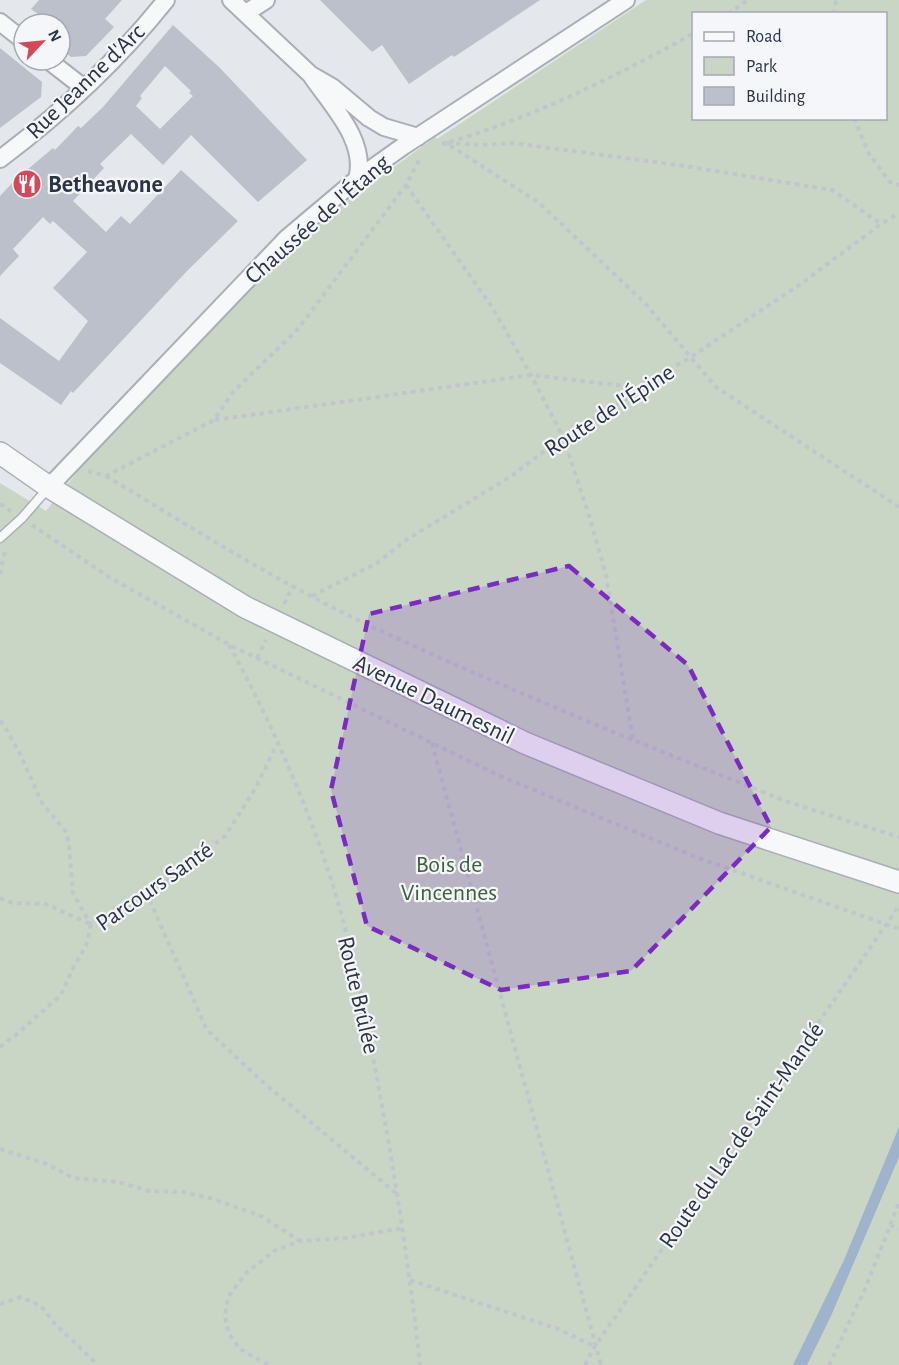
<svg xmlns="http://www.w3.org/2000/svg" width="899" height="1365" viewBox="0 0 899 1365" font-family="'Alegreya Sans',sans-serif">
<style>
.green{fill:#c9d6c5;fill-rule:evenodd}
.water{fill:#9fb4cc}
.building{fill:#bbc0ca;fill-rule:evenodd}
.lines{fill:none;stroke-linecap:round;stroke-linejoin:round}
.service-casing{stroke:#a9aeb7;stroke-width:11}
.minor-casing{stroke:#a9aeb7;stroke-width:20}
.tertiary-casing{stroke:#a9aeb7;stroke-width:24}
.path{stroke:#c2c5cb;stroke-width:4;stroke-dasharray:4.5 4.5;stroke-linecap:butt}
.service{stroke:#f7f8fa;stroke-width:8}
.minor{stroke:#f7f8fa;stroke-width:16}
.tertiary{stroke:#f7f8fa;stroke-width:21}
.marked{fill:#7b2cbf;fill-opacity:0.2;stroke:#7b2cbf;stroke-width:4.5;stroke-dasharray:12 8;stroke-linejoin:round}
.labels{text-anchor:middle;stroke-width:4.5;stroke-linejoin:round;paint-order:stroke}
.street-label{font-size:24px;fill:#2b3445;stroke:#f4f6f9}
.poi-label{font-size:24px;font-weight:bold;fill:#2b3445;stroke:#f4f6f9;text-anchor:start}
.park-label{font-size:24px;fill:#3f6138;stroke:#f4f6f9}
</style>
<rect width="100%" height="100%" fill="#e4e7ec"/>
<path class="green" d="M646 0H899V1365H0V483L46 511 86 461 286 253 333 212 435 137 437 139ZM694 14H886V118H694Z"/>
<path class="water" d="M899 1127V1157L831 1316 807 1365H793L844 1260Z"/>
<path class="building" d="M39 0H122L105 19 114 27 86 56 71 57 60 48V24H30L38 14 31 9Z
M320 0H540L454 57 452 55 409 84 382 45 372 52Z
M173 25 220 68 307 160 258 202 191 135 163 165 131 134 100 164 104 168 73 201 106 232 121 216 130 224 181 170 238 221 187 271 73 393 71 391 61 405 0 363V318L59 361 88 321 53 288 87 252 53 221 50 224 43 217 13 249 19 256 0 276V196L14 181 53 148 55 150 78 126 81 128 103 107ZM165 66 191 91 189 93 193 96 160 129 136 106 142 98 140 96Z
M0 48 42 82 41 97 0 128Z"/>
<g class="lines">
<g class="service-casing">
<path id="service" d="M0 538 22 518 49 487"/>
</g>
<g class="minor-casing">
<path id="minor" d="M231 0 311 75
M246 13 266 0
M0 22 24 41
M48 60 84 88
M0 159C60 114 119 59 166 0
M357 179C368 141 330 104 311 75L332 87 369 118 384 127 418 137
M49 487 287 238 357 179 402 147 626 0"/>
</g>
<g class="tertiary-casing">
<path id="tertiary" d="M0 453 49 487 245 607 525 743 719 823 899 882"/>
</g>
<path class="path" d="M728 14 748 0
M834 14 836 0
M854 118 869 154 890 182 899 185
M450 142C535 116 616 77 694 33
M447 143 481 145 512 143 685 166 832 190 881 224
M442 144 446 143 538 202 644 302 716 387 899 507
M406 185 492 307 531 375 563 437 588 512 606 575 633 740 788 802 899 837
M215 420 531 375 642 388
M88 471 106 476 214 420 233 392 298 329 406 185 420 158
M106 476C189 526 271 578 358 620 448 663 540 701 632 740
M0 504 11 511
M32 525 109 577 228 644 500 776 696 857 899 929
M0 574 5 551
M312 596 377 563 406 540 510 477 563 437 642 389 661 374 691 357 802 283 881 224 899 213
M284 604 293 586
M229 645C267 714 299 786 325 861 348 928 362 998 375 1068 394 1167 409 1265 420 1365
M257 658 266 640
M0 721 4 725 20 754 42 803 66 832 69 845 73 893 91 925
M432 743 601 1365
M146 892 207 1030 265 1084 397 1194
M0 898 12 903 46 904 90 924
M0 1047 17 1034 61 995 73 968 86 946 91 925 132 899 165 883 225 836 255 789 277 744
M0 1149 47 1164 73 1178 119 1182 149 1191 183 1192 213 1199 261 1216 300 1241
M890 1225 899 1229
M410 1280 558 1329 594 1346
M0 1304 21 1297 41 1306 55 1324 98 1365
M268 1365 240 1349 229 1334 225 1317 228 1297 246 1273 274 1251 300 1241 346 1238 403 1228
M585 1365 595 1346 899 906
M829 1365 865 1289 899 1203"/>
<use href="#service" class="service"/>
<use href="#minor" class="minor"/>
<use href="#tertiary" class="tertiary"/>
</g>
<path class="marked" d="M569 566 688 665 771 827 631 971 501 990 367 926 331 790 369 614Z"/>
<defs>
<g id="restaurant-disc" transform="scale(1.5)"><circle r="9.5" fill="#d1495b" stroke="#f4f6f9"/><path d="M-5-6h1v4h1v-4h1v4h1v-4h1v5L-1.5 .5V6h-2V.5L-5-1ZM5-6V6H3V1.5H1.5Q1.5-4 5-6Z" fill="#fff"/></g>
</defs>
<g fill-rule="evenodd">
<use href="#restaurant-disc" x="27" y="184"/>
</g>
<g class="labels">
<g class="street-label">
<text transform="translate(85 81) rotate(-44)" y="8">Rue Jeanne d'Arc</text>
<text transform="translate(317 219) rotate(-41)" y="8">Chaussée de l'Étang</text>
<text transform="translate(609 410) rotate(-33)" y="8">Route de l'Épine</text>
<text transform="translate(434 699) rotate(26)" y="8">Avenue Daumesnil</text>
<text transform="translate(154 886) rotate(-35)" y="8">Parcours Santé</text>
<text transform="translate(359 995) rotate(77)" y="8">Route Brûlée</text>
<text transform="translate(741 1135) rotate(-55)" y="8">Route du Lac de Saint-Mandé</text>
</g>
<g class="poi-label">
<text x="48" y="192">Betheavone</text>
</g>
<g class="park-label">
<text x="449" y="872">Bois de<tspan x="449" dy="28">Vincennes</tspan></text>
</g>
</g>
<rect x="692" y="12" width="195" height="108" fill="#f4f6f9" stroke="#a4a8b1" stroke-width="1.5"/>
<rect x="704" y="32" width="30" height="9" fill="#f7f8fa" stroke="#a4a8b1" stroke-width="1.5"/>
<text x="746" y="42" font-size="18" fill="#2b3445">Road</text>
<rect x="704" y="57" width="30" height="18" fill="#c9d6c5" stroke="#a4a8b1" stroke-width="1.5"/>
<text x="746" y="72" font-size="18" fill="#2b3445">Park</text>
<rect x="704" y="87" width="30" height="18" fill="#bbc0ca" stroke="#a4a8b1" stroke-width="1.5"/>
<text x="746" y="102" font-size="18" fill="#2b3445">Building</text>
<g transform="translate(42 42) rotate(64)"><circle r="28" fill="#f4f6f9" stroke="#a4a8b1" stroke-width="1.5"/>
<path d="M0-4.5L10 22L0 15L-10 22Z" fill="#d1495b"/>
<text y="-9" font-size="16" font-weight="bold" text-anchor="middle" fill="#2b3445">N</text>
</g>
</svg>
